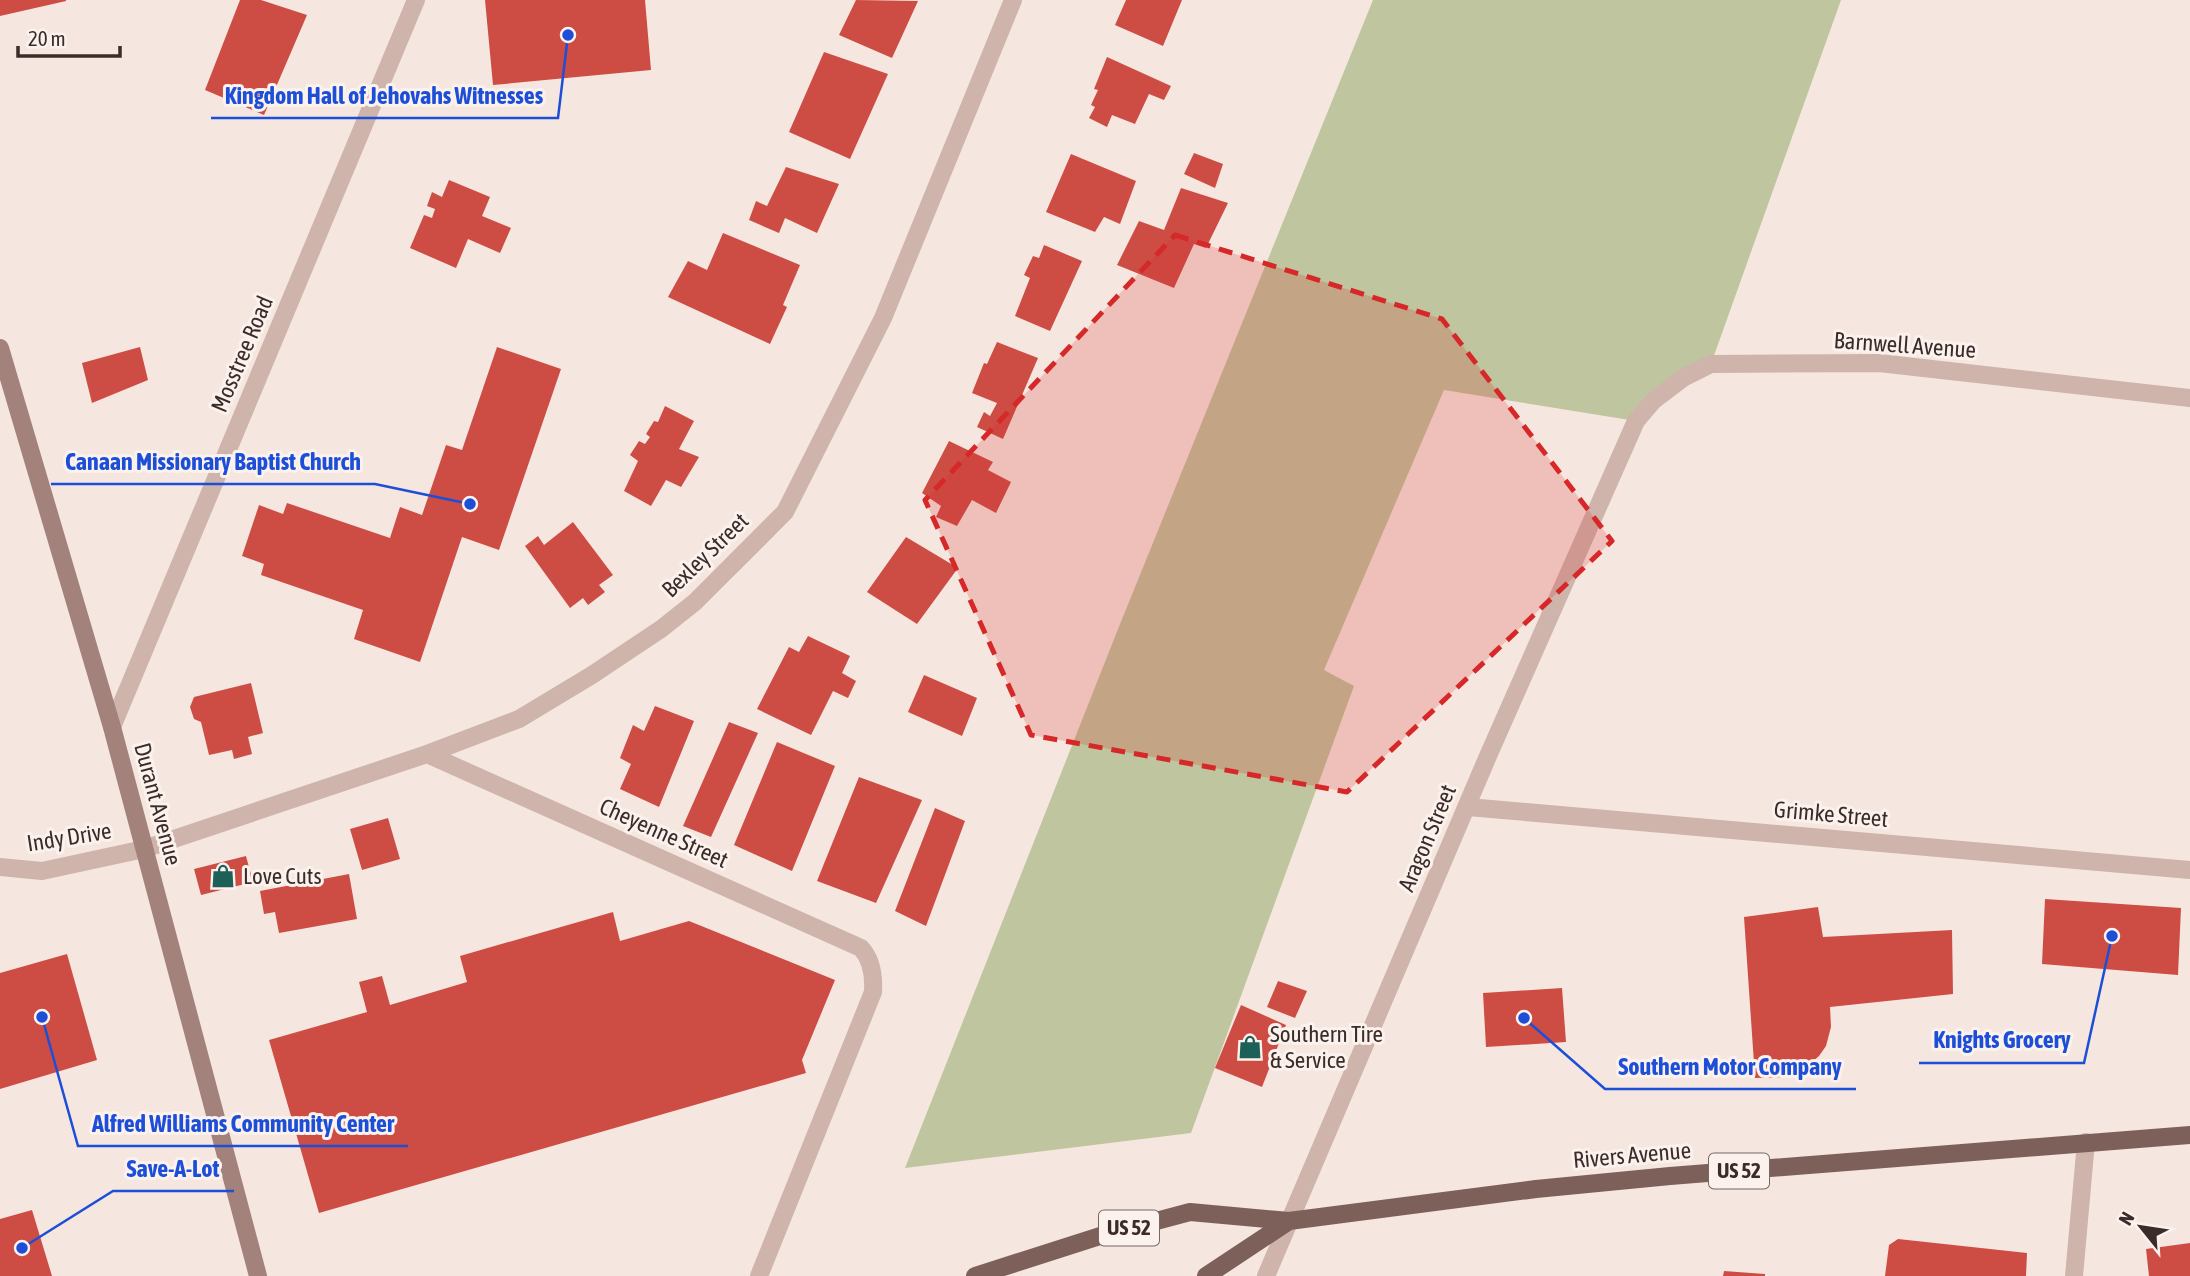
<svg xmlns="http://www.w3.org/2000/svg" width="2190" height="1276" viewBox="0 0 2190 1276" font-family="'Asap Condensed',sans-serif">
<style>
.green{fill:#bfc59e}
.building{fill:#cd4d45}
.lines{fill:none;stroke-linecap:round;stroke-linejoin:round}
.street{stroke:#ceb4aa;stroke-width:18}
.secondary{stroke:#a2827b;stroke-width:18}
.primary{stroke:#7e605a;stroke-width:18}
.marked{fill:#d62828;fill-opacity:0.2;stroke:#d62828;stroke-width:5;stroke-dasharray:14 9;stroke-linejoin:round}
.labels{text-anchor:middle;stroke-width:6;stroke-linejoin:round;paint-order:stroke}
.shield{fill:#fbf2ed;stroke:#756764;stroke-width:2}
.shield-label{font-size:21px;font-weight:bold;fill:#3b2c2a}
.street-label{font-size:23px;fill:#3b2c2a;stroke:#fbf2ed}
.poi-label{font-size:23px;fill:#3b2c2a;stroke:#fbf2ed;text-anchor:start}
.leader{fill:none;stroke:#1d4ed8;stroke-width:2.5}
.callout-dot{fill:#1d4ed8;stroke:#fbf2ed;stroke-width:2.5}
.callout-label{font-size:24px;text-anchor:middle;font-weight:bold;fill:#1d4ed8;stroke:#fbf2ed;stroke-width:6;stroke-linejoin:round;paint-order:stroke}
</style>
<rect width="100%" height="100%" fill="#f5e7df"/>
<path class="green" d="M1373 0H1841L1711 364 1636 421 1444 390 1324 670 1354 686 1191 1133 905 1168 1116 634Z"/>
<path class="building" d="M0 0H66V1L0 16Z
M240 0H261L307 15 264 115 205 90Z
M485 0H645L651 70 493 85Z
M856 0 918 1 892 58 839 35Z
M1126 0H1182L1163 46 1115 25Z
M824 52 888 74 850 159 789 132Z
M1107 57 1171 86 1164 100 1149 94 1135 124 1112 115 1107 127 1089 118 1095 107 1091 105 1098 90 1094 89Z
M1194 153 1223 164 1215 188 1184 174Z
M1071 154 1136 181 1120 224 1104 217 1095 232 1046 212Z
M786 167 839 184 817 233 785 218 779 233 749 220 756 201 767 206Z
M449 180 490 197 482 216 511 228 500 253 468 239 456 268 410 248 424 215 432 218 435 209 427 206 432 192 442 197Z
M1181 188 1228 203 1206 248 1194 244 1174 288 1117 265 1139 221 1164 230Z
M723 233 800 265 783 305 787 307 770 344 668 297 688 261 707 270Z
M1044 245 1082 261 1050 331 1015 316 1030 278 1024 275 1033 256 1039 258Z
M997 342 1038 358 1003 439 977 427 984 412 990 416 997 403 972 393 984 363 987 364Z
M140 347 148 380 92 403 82 363Z
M497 347 561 369 499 550 462 537 420 662 354 639 363 610 261 575 264 564 242 556 259 505 283 514 287 503 390 538 400 507 422 515 446 445 462 450Z
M665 406 694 421 679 449 699 457 681 487 666 480 651 506 624 491 638 461 630 455 639 441 645 444 650 437 646 434 654 421 658 422Z
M949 441 993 462 988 470 1011 482 996 513 972 500 957 526 936 517 941 506 922 493Z
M573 522 613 575 599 585 605 592 588 605 583 598 570 608 525 546 538 536 544 545Z
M906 537 958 568 917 624 867 592Z
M808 636 850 656 842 673 856 681 848 698 833 691 811 735 757 709 789 647 799 652Z
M924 675 977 698 962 736 908 712Z
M251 683 263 733 248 737 252 754 234 759 232 750 209 755 201 722 194 719 190 707 194 697Z
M655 706 694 721 659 807 620 789 631 764 620 758 633 725 644 731Z
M729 722 758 733 711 837 683 826Z
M777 742 835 766 792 871 734 845Z
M859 777 922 800 876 903 817 881Z
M935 808 965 821 926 926 895 911Z
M388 818 400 859 362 870 350 829Z
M246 856 253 882 201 895 194 869Z
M349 874 357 919 279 933 275 912 264 914 260 891Z
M2045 899 2181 908 2178 975 2042 964Z
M1818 907 1823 937 1952 930 1953 994 1830 1007 1831 1027 1826 1046 1819 1056 1804 1069 1791 1077 1755 1078 1744 917Z
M613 912 620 941 689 921 835 980 802 1060 806 1073 319 1213 269 1040 367 1012 359 982 382 976 390 1005 467 982 460 956Z
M67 954 97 1060 0 1089V973Z
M1278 981 1307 991 1295 1018 1267 1007Z
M1562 988 1566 1042 1486 1047 1483 993Z
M1241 1005 1286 1025 1262 1087 1215 1068Z
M32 1210 52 1276H0V1219Z
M1898 1239 2027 1253 2026 1276H1885L1889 1245Z
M2190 1243V1276H2149L2146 1249Z
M1724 1271 1765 1274V1276H1723Z"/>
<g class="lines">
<path class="street" d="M112 727 416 0
M427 754 861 948C872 960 874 976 873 992L759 1276
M1468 807 2190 870
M0 867 42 871 144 849 427 754 519 719 592 675 661 629 695 602 785 512 883 318 1013 0
M1266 1276 1488 756 1636 421 1654 400 1683 378 1711 364 1879 363 2190 398
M2074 1276 2086 1142"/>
<path class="secondary" d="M0 348 112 727 258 1276"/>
<path class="primary" d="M975 1276 1100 1236 1190 1212 1289 1221 1536 1189 1670 1176 2190 1135
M1206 1276 1289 1221"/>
</g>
<path class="marked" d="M1175 235 1442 319 1612 541 1347 792 1031 735 925 500Z"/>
<defs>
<g id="shop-bare" transform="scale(1.89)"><path d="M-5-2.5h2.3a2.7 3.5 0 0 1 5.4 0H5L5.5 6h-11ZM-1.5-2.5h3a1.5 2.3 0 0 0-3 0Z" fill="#1c6058" stroke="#fbf2ed" stroke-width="2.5" paint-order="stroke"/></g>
</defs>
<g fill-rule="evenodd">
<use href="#shop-bare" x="223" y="876"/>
<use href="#shop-bare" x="1250" y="1047"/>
</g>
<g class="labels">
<g class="shield">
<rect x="1709" y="1153.5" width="60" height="35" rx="5"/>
<rect x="1099" y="1210.5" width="60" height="35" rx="5"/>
</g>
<g class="shield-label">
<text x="1739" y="1178">US 52</text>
<text x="1129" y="1235">US 52</text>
</g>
<g class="street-label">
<text transform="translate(1905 345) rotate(4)" y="8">Barnwell Avenue</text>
<text transform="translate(242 354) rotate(-67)" y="8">Mosstree Road</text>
<text transform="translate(705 555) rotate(-44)" y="8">Bexley Street</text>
<text transform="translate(158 804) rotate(75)" y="8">Durant Avenue</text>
<text transform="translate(1831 814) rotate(5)" y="8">Grimke Street</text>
<text transform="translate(664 833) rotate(24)" y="8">Cheyenne Street</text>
<text transform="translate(69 837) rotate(-9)" y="8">Indy Drive</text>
<text transform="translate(1427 838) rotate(-67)" y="8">Aragon Street</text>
<text transform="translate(1632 1155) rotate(-5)" y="8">Rivers Avenue</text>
</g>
<g class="poi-label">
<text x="243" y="884">Love Cuts</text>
<text x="1270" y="1042">Southern Tire<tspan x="1270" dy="26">&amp; Service</tspan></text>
</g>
</g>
<path class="leader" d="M568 35L558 118H211M470 504L375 484H51M2112 936L2084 1063H1919M1524 1018L1605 1089H1856M42 1017L78 1146H408M22 1248L113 1191H234"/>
<g class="callout-dot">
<circle cx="568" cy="35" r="7"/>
<circle cx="470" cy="504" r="7"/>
<circle cx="2112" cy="936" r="7"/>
<circle cx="1524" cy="1018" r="7"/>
<circle cx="42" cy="1017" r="7"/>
<circle cx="22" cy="1248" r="7"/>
</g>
<g class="callout-label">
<text x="384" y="104">Kingdom Hall of Jehovahs Witnesses</text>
<text x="213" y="470">Canaan Missionary Baptist Church</text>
<text x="2002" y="1048">Knights Grocery</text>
<text x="1730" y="1075">Southern Motor Company</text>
<text x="243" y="1132">Alfred Williams Community Center</text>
<text x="173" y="1177">Save-A-Lot</text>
</g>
<g transform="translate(2141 1227) rotate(300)" stroke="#fbf2ed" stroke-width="5" paint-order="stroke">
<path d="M0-5L12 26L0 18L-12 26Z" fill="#3b2c2a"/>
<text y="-10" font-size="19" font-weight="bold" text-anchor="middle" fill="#3b2c2a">N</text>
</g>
<path d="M18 46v10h102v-10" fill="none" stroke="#3b2c2a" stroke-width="3.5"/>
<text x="28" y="46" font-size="21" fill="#3b2c2a" stroke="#fbf2ed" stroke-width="5" paint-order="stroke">20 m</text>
</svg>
